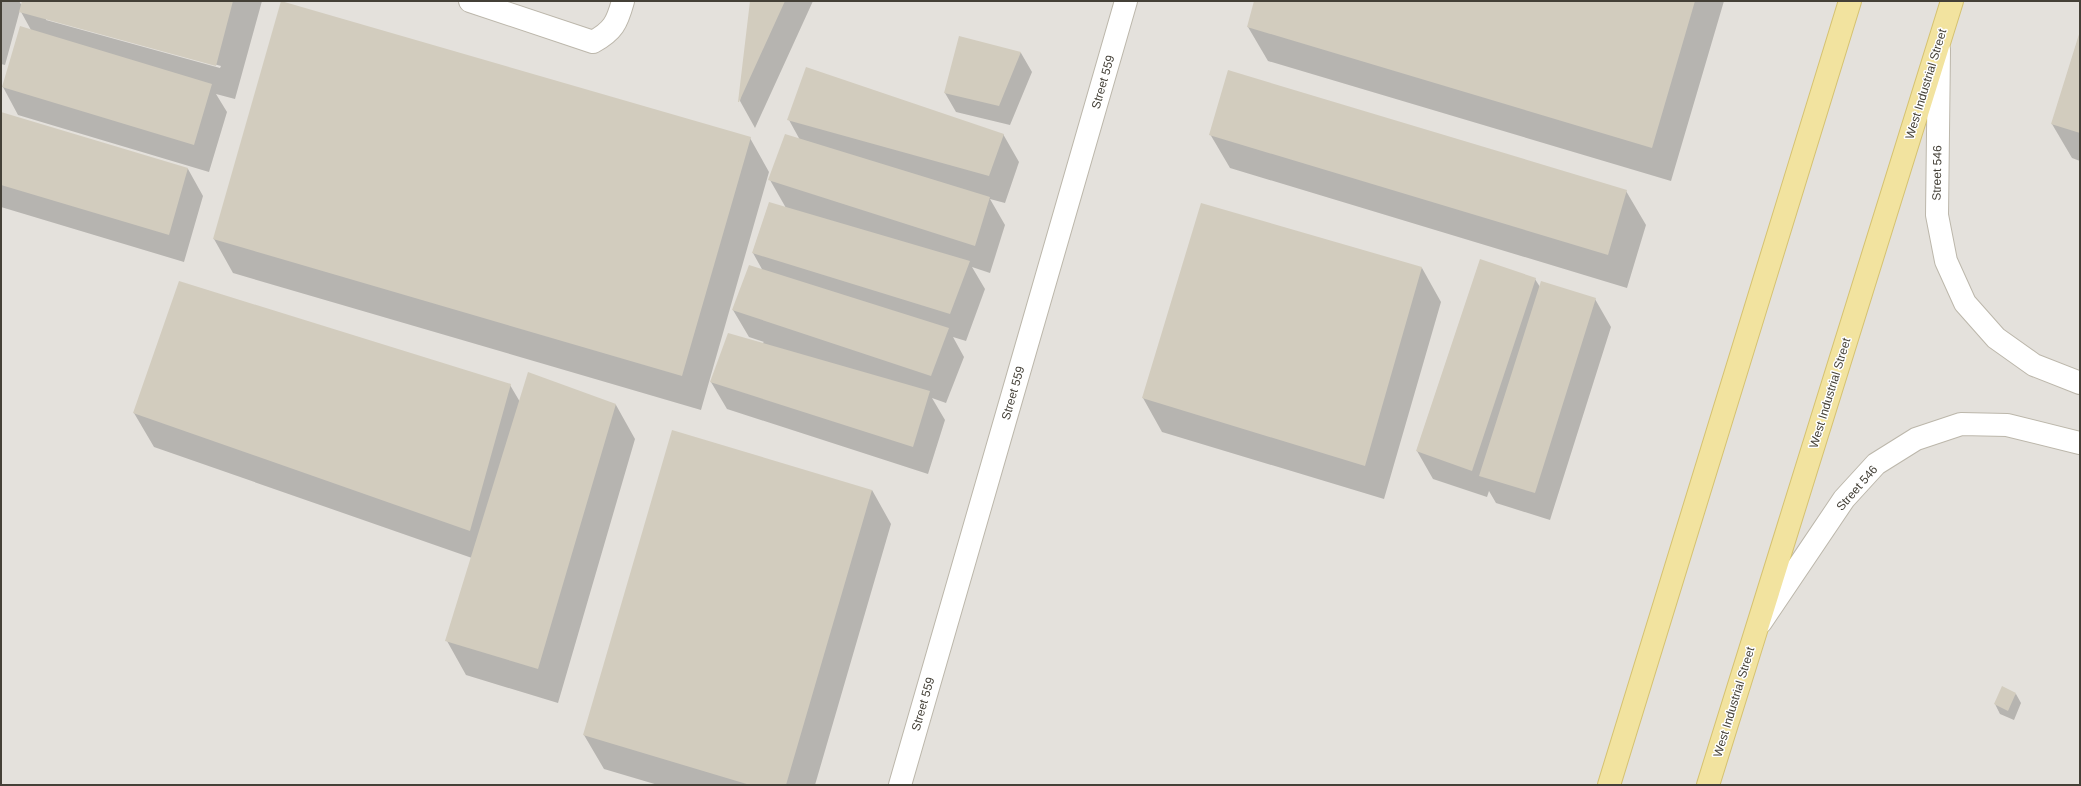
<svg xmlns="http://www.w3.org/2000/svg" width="2081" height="786" viewBox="0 0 2081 786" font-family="Helvetica,sans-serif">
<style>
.industrial{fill:#e4e1dc}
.shadow{fill:#0003;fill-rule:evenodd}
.building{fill:#d2ccbe}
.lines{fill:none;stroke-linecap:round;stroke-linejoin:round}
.minor-casing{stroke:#bcb7ab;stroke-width:24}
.primary-casing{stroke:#d5c271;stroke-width:24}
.minor{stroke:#fff;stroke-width:22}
.primary{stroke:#f2e39f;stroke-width:22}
.labels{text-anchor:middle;stroke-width:3;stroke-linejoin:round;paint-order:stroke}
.street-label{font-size:12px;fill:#444037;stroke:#fff}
</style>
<rect width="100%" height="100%" fill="#f1efe7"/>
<path class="industrial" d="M1 1H2080V785H1Z"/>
<path class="shadow" d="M1 1H19L22 6 23 1H262L235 99 216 94 227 112 209 172 18 115 3 87 31 30 20 10 5 65 1 64ZM46 18 221 66 220 68 46 20Z
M751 1H813L755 128 740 101Z
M1255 1H1724L1671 181 1268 61 1248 27Z
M2080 33V161L2072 158 2052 124Z
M960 37 1021 53 1032 72 1010 125 956 112 945 93Z
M1 113 188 169 203 196 184 262 1 207Z
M789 120 1003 134 1019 162 1005 203 990 199 1005 225 990 273 972 267 985 289 966 341 953 337 964 357 946 403 932 398 945 420 928 474 727 409 711 382 764 342 749 337 733 310 763 271 753 253 786 208 770 180 800 140Z
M1210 134 1626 191 1646 225 1627 288 1230 168Z
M750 138 769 172 701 410 233 273 214 239Z
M1422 268 1441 302 1384 499 1162 432 1143 398Z
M1535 279 1540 287 1595 299 1611 327 1550 520 1496 503 1489 491 1487 497 1433 479 1417 451Z
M510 385 520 402 616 405 635 439 558 703 466 675 447 641 472 558 154 447 134 413Z
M872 490 891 524 815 785H658L604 769 584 735Z
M2016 694 2021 703 2014 720 2000 714 1995 704Z"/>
<path class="building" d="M22 1H233L216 66 19 12Z
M281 1 751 137 682 376 213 239Z
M750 1H785L739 102H738Z
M1254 1H1695L1652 148 1247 27Z
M20 26 212 84 194 145 2 87Z
M2080 31V133L2051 124Z
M959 36 1021 52 999 106 944 93Z
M806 67 1004 134 989 176 787 120Z
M1228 70 1627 190 1608 255 1209 135Z
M1 112 188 168 169 235 1 185Z
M785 134 990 197 975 246 768 180Z
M769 202 970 261 950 314 752 253Z
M1201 203 1422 267 1365 466 1142 398Z
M1480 259 1536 278 1472 471 1416 451Z
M749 265 949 328 931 376 732 310Z
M179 281 511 384 470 531 133 413Z
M1541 281 1596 298 1535 493 1479 476Z
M728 333 930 391 913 447 710 382Z
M528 372 616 404 538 669 445 641Z
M672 430 872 490 786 785H750L583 735Z
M2002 686 2016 693 2008 711 1994 704Z"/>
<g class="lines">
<g class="minor-casing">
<path id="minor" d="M470 1 593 42C613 31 617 23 623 1
M1939 50 1937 215 1946 261 1965 303 1996 338 2034 365 2080 383
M1761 622 1844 499 1876 464 1916 439 1961 424 2007 425 2080 443
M900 785 1126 1"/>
</g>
<g class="primary-casing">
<path id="primary" d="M1609 785 1850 1
M1708 785 1952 1"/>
</g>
<use href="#minor" class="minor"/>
<use href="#primary" class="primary"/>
</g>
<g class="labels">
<g class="street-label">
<text transform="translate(1103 82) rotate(-74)" y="4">Street 559</text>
<text transform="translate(1926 84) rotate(-73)" y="4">West Industrial Street</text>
<text transform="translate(1937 173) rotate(-89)" y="4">Street 546</text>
<text transform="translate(1013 393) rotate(-74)" y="4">Street 559</text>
<text transform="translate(1830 393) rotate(-73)" y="4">West Industrial Street</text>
<text transform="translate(1857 488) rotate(-49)" y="4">Street 546</text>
<text transform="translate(1734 702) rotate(-73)" y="4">West Industrial Street</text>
<text transform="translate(923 704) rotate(-74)" y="4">Street 559</text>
</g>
</g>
<rect width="2081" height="786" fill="none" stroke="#444037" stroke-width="4"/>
</svg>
